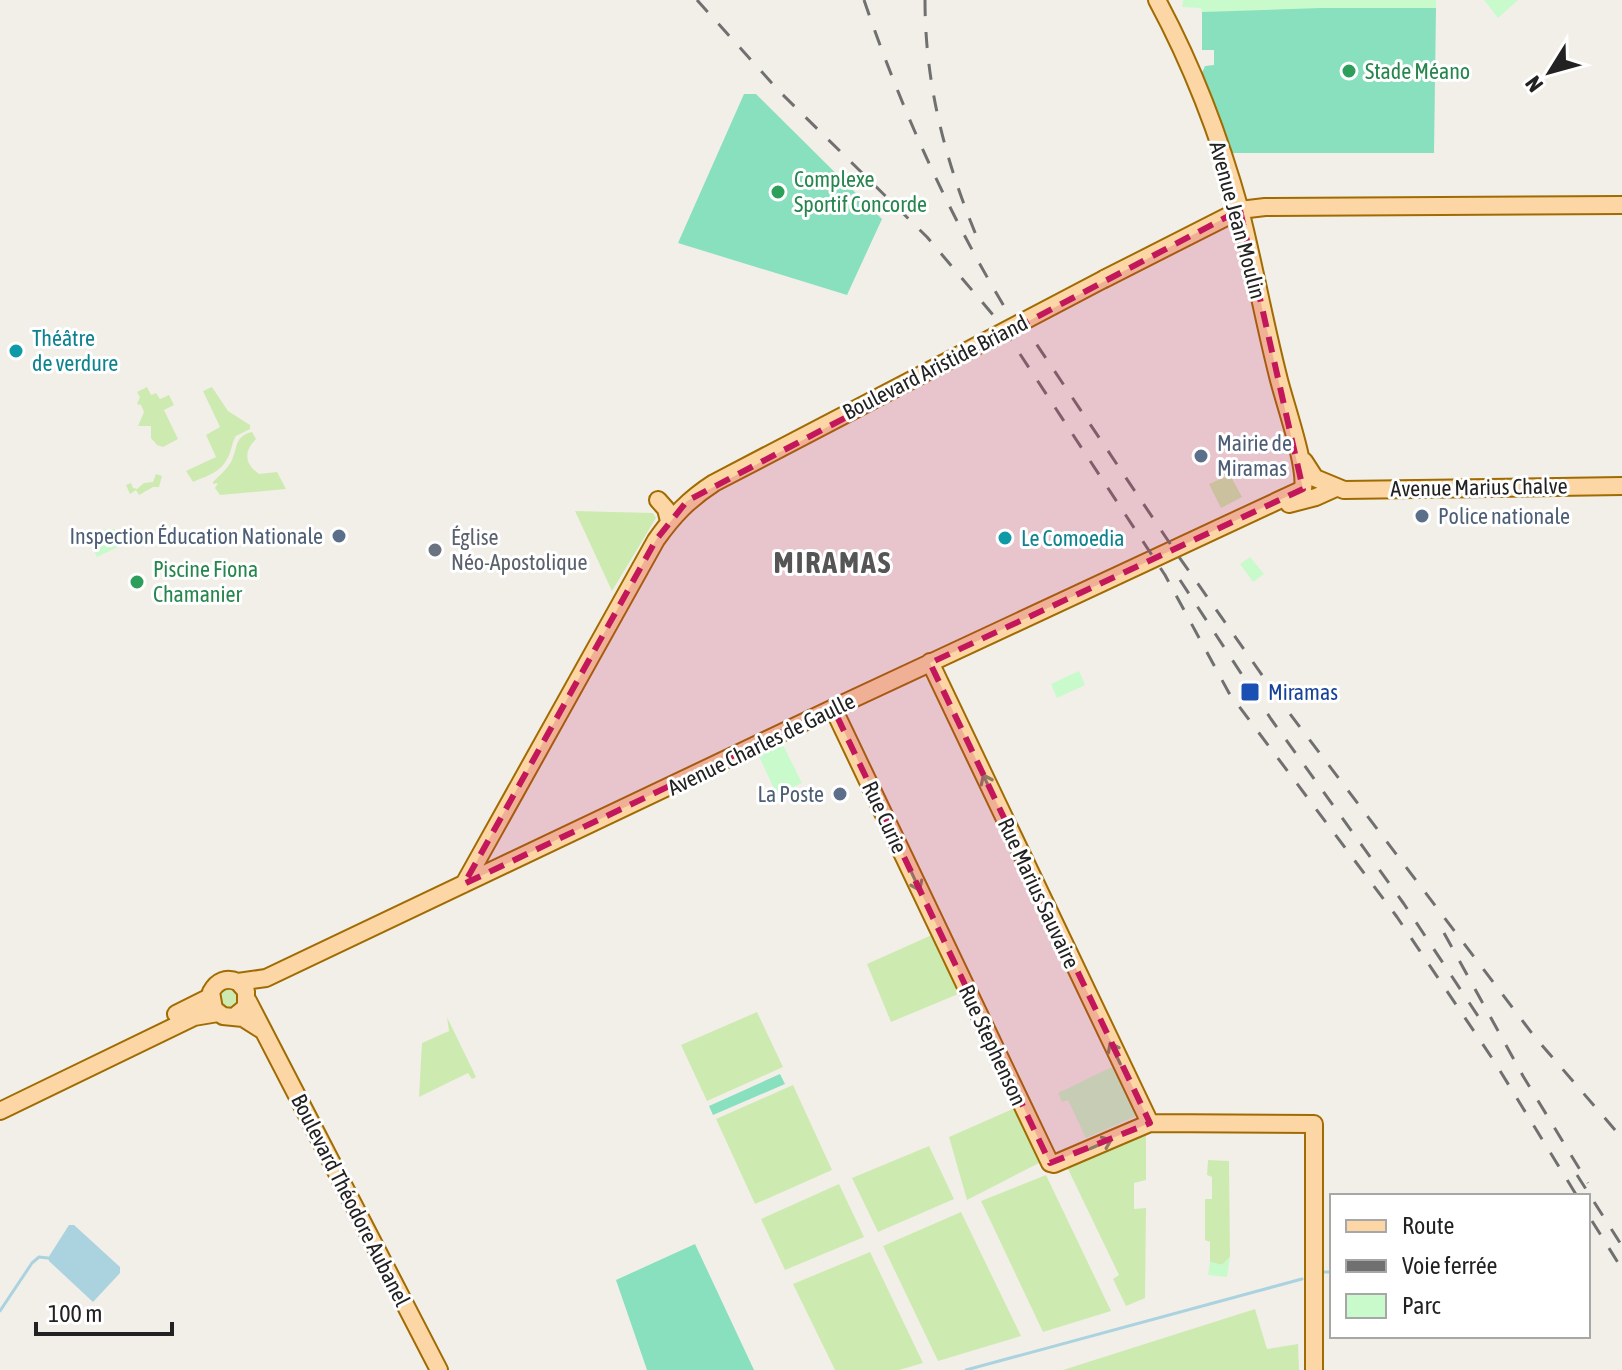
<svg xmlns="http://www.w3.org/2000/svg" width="1622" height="1370" viewBox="0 0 1622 1370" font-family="'Asap Condensed',sans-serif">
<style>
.grass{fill:#cdebb0}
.park{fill:#c8facc}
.pitch{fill:#88e0be}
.water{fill:#aad3df}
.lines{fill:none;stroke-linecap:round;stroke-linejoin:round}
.stream{stroke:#aad3df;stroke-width:3}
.major-casing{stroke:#a06b00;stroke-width:20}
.major{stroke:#fcd6a4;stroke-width:16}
.rail{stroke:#707070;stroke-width:3;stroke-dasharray:16 16;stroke-linecap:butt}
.major-bridge-casing{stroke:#a06b00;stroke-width:20;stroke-linecap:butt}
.major-bridge{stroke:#fcd6a4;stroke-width:16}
.oneway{stroke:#8f7c63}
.marked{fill:#c2185b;fill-opacity:0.2;stroke:#c2185b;stroke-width:6;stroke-dasharray:16 10;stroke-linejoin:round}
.leisure-dot{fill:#2e9e5b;stroke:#fff;stroke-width:3}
.culture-dot{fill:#0f9aa8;stroke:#fff;stroke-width:3}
.service-dot{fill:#5c6f8a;stroke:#fff;stroke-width:3}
.worship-dot{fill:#6b7280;stroke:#fff;stroke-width:3}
.transit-dot{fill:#1a4fb4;stroke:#fff;stroke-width:3}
.labels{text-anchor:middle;stroke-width:6;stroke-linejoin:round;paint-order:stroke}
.leisure-label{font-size:22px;fill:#27864d;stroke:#fff;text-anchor:start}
.street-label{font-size:22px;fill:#222;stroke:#fff}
.culture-label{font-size:22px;fill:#0d838f;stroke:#fff;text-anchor:start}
.service-label{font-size:22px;fill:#4e5e75;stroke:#fff;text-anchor:start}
.worship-label{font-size:22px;fill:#5b616d;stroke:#fff;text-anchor:start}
.transit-label{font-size:22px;fill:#164399;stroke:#fff;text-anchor:start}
.district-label{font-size:30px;font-weight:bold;letter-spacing:2px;fill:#555;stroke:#fff}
</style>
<rect width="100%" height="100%" fill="#f2efe9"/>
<path class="grass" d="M147 387 151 395 156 393 160 399 169 395 174 405 164 410 178 439 163 447 157 445 151 438V426H138L144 412 141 405 137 404 140 397 137 392Z
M212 387 228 411 250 425V429L236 436C232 442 232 449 229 455 222 473 206 476 193 482L186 471 216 457 206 435 220 427 203 391Z
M252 432 256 439C243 452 245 464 259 474L277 472 286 489 220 495 215 488 218 483 213 484V482C219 476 227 469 231 462 238 448 234 436 252 432Z
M156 474 162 476 159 487H153L139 495 136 490 130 494 126 485 131 483 133 488 137 489 144 483 153 482Z
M1230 475 1242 497 1221 508 1209 484Z
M575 511 653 513 656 518 612 591Z
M934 934 963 992 891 1022 867 964Z
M225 987 235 988 241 1000 236 1009 228 1010 221 1007 218 994Z
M757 1012 783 1067 707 1101 681 1045Z
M447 1017 476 1077 472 1079 468 1073 419 1097 422 1043 449 1031Z
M793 1085 832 1170 755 1204 716 1119Z
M1015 1108 1041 1162 967 1200 949 1137Z
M1146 1133V1180L1134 1183V1209L1146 1208 1145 1298 1126 1306 1113 1279 1119 1275 1067 1167Z
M929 1146 954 1199 878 1232 852 1178Z
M1208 1160 1229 1161 1230 1257 1222 1265 1210 1262V1242L1205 1240V1199H1212V1177L1207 1175Z
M1046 1175 1111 1311 1043 1332 981 1201Z
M839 1184 864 1237 785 1270 761 1219Z
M961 1212 1021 1336 938 1361 883 1246Z
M870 1252 923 1363 899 1370H835L793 1284Z
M1255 1309 1267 1349 1298 1344 1299 1370H1063Z"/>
<path class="park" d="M1183 0H1436V8L1202 12 1201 8 1182 7Z
M1484 0H1518L1498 18Z
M105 529H115L122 545 97 557 93 548Z
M1250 557 1264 574 1253 582 1240 564Z
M1079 671 1085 685 1057 698 1051 684Z
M781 741 802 783 777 795 757 752Z
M1114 1066 1136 1116 1086 1138 1068 1100 1062 1102 1058 1093Z
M1230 1257 1227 1277 1208 1275 1210 1262 1222 1265Z"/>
<path class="pitch" d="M1321 8H1436L1434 153H1231L1201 75 1205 66 1214 65V50H1202V12Z
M744 94H756L882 219 847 295 678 243Z
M780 1074 785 1084 713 1115 709 1106Z
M695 1244 754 1370H647L616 1280Z"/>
<path class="water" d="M69 1225H74L120 1267V1273L93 1302 49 1261 48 1258Z"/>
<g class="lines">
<path class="stream" d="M1322 1272H1332
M0 1311 32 1263 39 1257 48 1258
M966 1370 1302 1279"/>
<g class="major-casing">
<path id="major" d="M1157 0C1192 65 1220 138 1240 210 1254 265 1264 321 1278 376 1284 402 1307 465 1303 489
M1104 279 1240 210 1265 207 1622 205
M1304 461 1315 478 1344 490 1622 486
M658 500 666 509 669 521
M1289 504 1316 497 1336 488
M930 662 1150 1123
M833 708 1050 1163 1054 1164 1150 1123 1314 1124V1370
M464 884 656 540C673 516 689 499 714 483L942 364
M238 982 266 978 842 704 1303 489
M248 1001 439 1370
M176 1014 210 997
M235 1016 246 1007V991L238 982C226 977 217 981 211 992L214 1009 223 1016 243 1018 262 1030
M0 1111 194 1017 218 1013"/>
</g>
<use href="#major" class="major"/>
<path class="rail" d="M697 0 779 91 927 237 999 322 1165 575 1229 693 1397 917 1494 1061 1577 1196
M864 0C904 117 954 226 1019 331
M925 0C925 88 947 167 981 247
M1019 318 1177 554 1281 702 1534 1036 1622 1138
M1180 580 1271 719 1404 904 1480 1019
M1444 933 1523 1076 1588 1183
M1577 1175 1622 1246
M1592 1221 1622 1269"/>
<g class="major-bridge-casing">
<path id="major-bridge" d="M942 364 1104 279"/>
</g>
<use href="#major-bridge" class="major-bridge"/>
</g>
<defs><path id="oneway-shaft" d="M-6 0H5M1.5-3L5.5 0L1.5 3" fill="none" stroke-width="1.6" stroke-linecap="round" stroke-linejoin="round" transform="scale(2)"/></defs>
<g class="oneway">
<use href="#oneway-shaft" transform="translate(988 785) rotate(-115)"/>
<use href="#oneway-shaft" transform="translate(915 880) rotate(65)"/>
<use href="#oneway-shaft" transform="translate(1115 1053) rotate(-116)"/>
<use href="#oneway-shaft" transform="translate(1101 1144) rotate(-23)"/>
</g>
<path class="marked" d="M1240 210 1303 489 930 663 1150 1123 1050 1163 833 708 464 884 656 540 687 501Z"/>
<g class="leisure-dot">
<circle cx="1349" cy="71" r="8"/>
<circle cx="778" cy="192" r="8"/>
<circle cx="137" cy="582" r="8"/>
</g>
<g class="culture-dot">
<circle cx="16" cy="351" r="8"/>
<circle cx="1005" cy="538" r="8"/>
</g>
<g class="service-dot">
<circle cx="1201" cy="456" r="8"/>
<circle cx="1422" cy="516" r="8"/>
<circle cx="339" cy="536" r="8"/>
<circle cx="840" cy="794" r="8"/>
</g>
<circle class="worship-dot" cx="435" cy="550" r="8"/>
<rect class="transit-dot" x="1240" y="682" width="20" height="20" rx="4"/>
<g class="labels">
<g class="leisure-label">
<text x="1365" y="79">Stade Méano</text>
<text x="794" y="187">Complexe<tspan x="794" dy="25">Sportif Concorde</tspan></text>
<text x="153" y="577">Piscine Fiona<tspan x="153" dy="25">Chamanier</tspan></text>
</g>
<g class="street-label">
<text transform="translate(1238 220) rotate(75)" y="8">Avenue Jean Moulin</text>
<text transform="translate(935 367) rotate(-27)" y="8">Boulevard Aristide Briand</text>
<text transform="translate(1479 487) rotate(-1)" y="8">Avenue Marius Chalve</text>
<text transform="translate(761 744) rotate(-26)" y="8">Avenue Charles de Gaulle</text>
<text transform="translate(885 817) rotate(65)" y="8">Rue Curie</text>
<text transform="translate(1039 893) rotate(65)" y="8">Rue Marius Sauvaire</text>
<text transform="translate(993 1045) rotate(65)" y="8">Rue Stephenson</text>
<text transform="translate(351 1200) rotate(63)" y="8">Boulevard Théodore Aubanel</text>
</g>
<g class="culture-label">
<text x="32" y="346">Théâtre<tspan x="32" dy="25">de verdure</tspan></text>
<text x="1021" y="546">Le Comoedia</text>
</g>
<g class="service-label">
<text x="1217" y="451">Mairie de<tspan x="1217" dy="25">Miramas</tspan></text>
<text x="1438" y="524">Police nationale</text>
<text x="323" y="544" text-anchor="end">Inspection Éducation Nationale</text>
<text x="824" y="802" text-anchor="end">La Poste</text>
</g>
<g class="worship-label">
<text x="451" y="545">Église<tspan x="451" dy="25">Néo-Apostolique</tspan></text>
</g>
<g class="transit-label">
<text x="1268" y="700">Miramas</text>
</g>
<g class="district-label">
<text x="833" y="573">MIRAMAS</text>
</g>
</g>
<rect x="1330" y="1194" width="260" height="144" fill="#ffffff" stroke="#a7a7a7" stroke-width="2"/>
<rect x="1346" y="1220" width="40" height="12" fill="#fcd6a4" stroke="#a7a7a7" stroke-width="2"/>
<text x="1402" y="1234" font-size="24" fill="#222222">Route</text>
<rect x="1346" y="1260" width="40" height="12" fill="#707070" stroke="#a7a7a7" stroke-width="2"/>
<text x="1402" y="1274" font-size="24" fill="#222222">Voie ferrée</text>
<rect x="1346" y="1294" width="40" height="24" fill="#c8facc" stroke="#a7a7a7" stroke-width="2"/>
<text x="1402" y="1314" font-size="24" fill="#222222">Parc</text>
<g transform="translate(1550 72) rotate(233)" stroke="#ffffff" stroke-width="6" paint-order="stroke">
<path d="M0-6L14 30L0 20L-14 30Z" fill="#222222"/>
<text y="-12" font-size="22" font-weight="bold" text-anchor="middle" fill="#222222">N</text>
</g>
<path d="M36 1322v12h136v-12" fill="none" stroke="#222222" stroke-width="4"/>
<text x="48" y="1322" font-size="24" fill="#222222" stroke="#ffffff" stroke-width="6" paint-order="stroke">100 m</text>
</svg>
